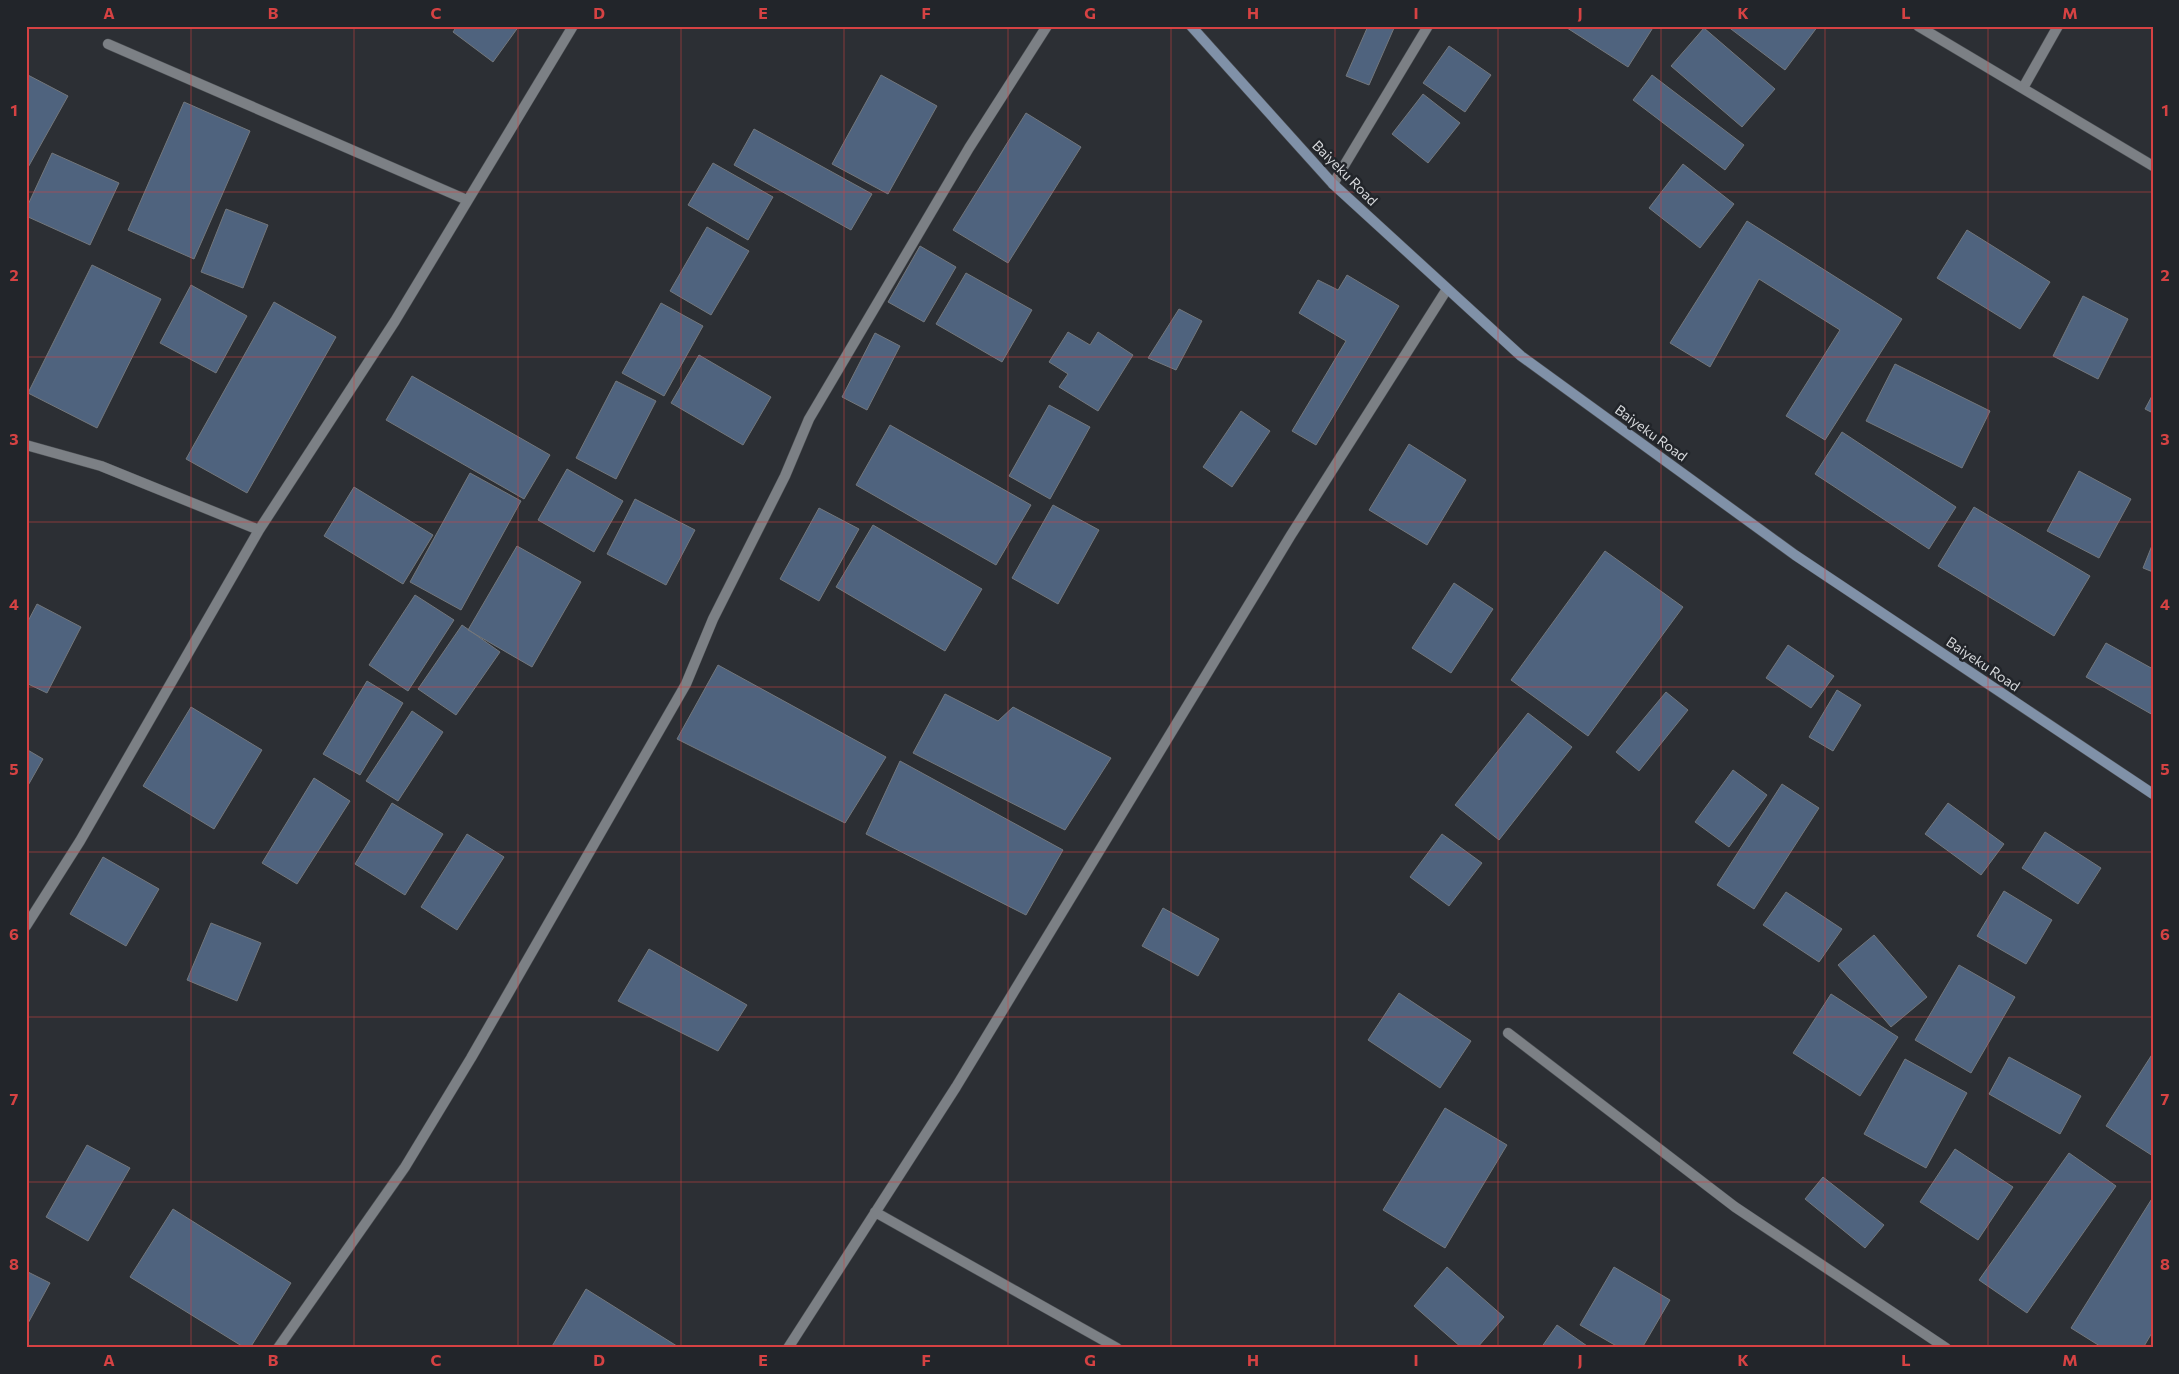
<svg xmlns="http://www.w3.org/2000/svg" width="2179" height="1374" viewBox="0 0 2179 1374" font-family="Commissioner,sans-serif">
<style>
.building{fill:#4f637e;stroke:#73777c}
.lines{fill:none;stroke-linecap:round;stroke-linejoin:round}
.street-casing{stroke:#4a4d51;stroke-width:11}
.secondary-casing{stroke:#4a4d51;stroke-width:11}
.street{stroke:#7c8085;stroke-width:10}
.secondary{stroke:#8091a8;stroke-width:10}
.grid{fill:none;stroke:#d64243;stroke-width:1;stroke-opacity:0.55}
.labels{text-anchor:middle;stroke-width:5;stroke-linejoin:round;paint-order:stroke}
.street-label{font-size:14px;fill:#d6d8db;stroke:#22252a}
.neatline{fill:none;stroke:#d64243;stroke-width:2}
.grid-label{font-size:16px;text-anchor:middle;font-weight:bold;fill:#d64243}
</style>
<rect width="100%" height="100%" fill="#2c2f34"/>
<path class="building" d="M457 26H519L493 62 453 32Z
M1368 26 1394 28 1369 85 1346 76Z
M1564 26H1654L1628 67Z
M1727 26H1818L1785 70Z
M1704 28 1775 89 1742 127 1671 66Z
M1449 46 1491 75 1465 112 1423 83Z
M26 74 68 96 26 171Z
M881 75 937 106 888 194 832 164Z
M1652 75 1744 145 1725 170 1633 100Z
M1423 94 1460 123 1428 163 1392 134Z
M184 102 250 131 194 259 128 230Z
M1026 113 1081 147 1008 263 953 230Z
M754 129 872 194 851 230 734 165Z
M52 153 119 183 90 245 26 216V209Z
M713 163 773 197 748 240 688 205Z
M1683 164 1734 204 1700 248 1649 208Z
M226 209 268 225 243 288 201 272Z
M1747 221 1902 319 1825 440 1786 416 1840 330 1759 279 1710 367 1670 343Z
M707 227 749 251 711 315 670 291Z
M1967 230 2050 282 2020 329 1937 278Z
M920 246 956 267 924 322 888 302Z
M92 265 161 299 97 428 28 393Z
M966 273 1032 310 1002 362 936 324Z
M1347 275 1399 306 1316 445 1292 431 1346 341 1299 313 1318 280 1338 290Z
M191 285 247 316 216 373 160 343Z
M2083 296 2128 319 2098 379 2053 356Z
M274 302 336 337 247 493 186 459Z
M661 303 703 326 664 396 622 373Z
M1179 309 1202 321 1176 370 1148 358Z
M1068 332 1090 345 1098 332 1133 355 1098 411 1059 387 1068 374 1049 362Z
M875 333 900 346 867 410 842 397Z
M699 355 771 397 743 445 671 403Z
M1895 364 1990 411 1962 468 1866 421Z
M412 376 550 455 524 499 386 420Z
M616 381 656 401 616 479 576 458Z
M2153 394V413L2145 409Z
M1049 405 1090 427 1050 499 1009 476Z
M1241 411 1270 431 1232 487 1203 467Z
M890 425 1031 505 996 565 856 485Z
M1842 432 1956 507 1929 549 1815 474Z
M1409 444 1466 480 1427 545 1369 510Z
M567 469 623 501 594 552 538 520Z
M2079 471 2131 499 2099 558 2047 531Z
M470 473 521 501 461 610 410 582Z
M354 487 433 535 403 584 324 536Z
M635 499 695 530 666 585 607 554Z
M1053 505 1099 530 1058 604 1012 578Z
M1974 507 2090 576 2054 636 1938 566Z
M819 508 859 529 819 601 780 579Z
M873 525 982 589 945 651 836 587Z
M2153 543V572L2143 568Z
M517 546 581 582 532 667 468 630Z
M1605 551 1683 607 1588 736 1511 680Z
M1454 583 1493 609 1451 673 1412 648Z
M415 595 454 620 408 691 369 665Z
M37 604 81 627 47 693 26 683V625Z
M462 625 500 652 456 715 418 689Z
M2106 643 2153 669V715L2086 677Z
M1788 645 1834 676 1811 708 1766 678Z
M718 665 886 757 845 823 677 739Z
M367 681 403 703 360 775 323 754Z
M1837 690 1861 705 1833 751 1809 737Z
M1666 692 1688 710 1639 771 1616 752Z
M945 694 998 721 1013 707 1111 758 1065 830 913 753Z
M191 707 262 750 214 829 143 786Z
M412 711 443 732 398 801 366 781Z
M1528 713 1572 747 1499 840 1455 805Z
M26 749 43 759 26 789Z
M900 761 1063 850 1026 915 866 834Z
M1733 770 1767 795 1729 847 1695 822Z
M314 778 350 801 297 884 262 863Z
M1782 784 1819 808 1754 909 1717 885Z
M392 803 443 834 405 895 355 864Z
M1948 803 2004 844 1981 875 1925 834Z
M2045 832 2101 868 2078 904 2022 868Z
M467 834 504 857 457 930 421 907Z
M1442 834 1482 863 1449 906 1410 877Z
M103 857 159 889 126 946 70 914Z
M2004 891 2052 920 2026 964 1977 936Z
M1786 892 1842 929 1819 962 1763 925Z
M1163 908 1219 939 1198 976 1142 946Z
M211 923 261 943 237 1001 187 980Z
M1874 935 1927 997 1891 1027 1838 965Z
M649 949 747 1005 718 1051 618 1001Z
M1959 965 2015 997 1971 1073 1915 1040Z
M1399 993 1471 1041 1440 1088 1368 1040Z
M1831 994 1898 1037 1860 1096 1793 1053Z
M2153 1053V1156L2106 1126Z
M2009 1057 2081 1096 2060 1134 1989 1094Z
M1905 1059 1967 1093 1926 1168 1864 1134Z
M1445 1108 1507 1145 1445 1248 1383 1210Z
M87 1145 130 1168 88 1241 46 1217Z
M1955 1149 2013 1187 1978 1240 1920 1202Z
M2069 1153 2116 1186 2027 1313 1979 1280Z
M1823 1177 1884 1225 1865 1248 1805 1199Z
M2153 1197V1331L2143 1348H2103L2071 1328Z
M173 1209 291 1283 250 1348H245L130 1277Z
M1447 1267 1504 1317 1477 1348H1462L1414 1306Z
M1614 1267 1670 1300 1642 1348H1620L1580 1325Z
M26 1271 50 1283 26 1327Z
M586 1289 680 1348H551Z
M1557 1325 1590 1348H1541Z"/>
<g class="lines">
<g class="street-casing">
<path id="street" d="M1918 26 2153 166
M108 44 467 200
M2023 88 2058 26
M1333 184 1428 26
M26 445 101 466 259 530
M26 926 80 841 259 530 395 321 573 26
M1508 1033 1735 1207 1946 1348
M875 1212 1117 1348
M278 1348 405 1167 471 1058 686 684 713 619 785 476 809 419 969 148 1047 26
M788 1348 956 1087 1291 535 1447 289"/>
</g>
<g class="secondary-casing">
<path id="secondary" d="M1191 26 1333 184 1521 356 1795 555 2153 794"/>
</g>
<use href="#street" class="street"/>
<use href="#secondary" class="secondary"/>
</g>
<path class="grid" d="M191 26V1348M354 26V1348M518 26V1348M681 26V1348M844 26V1348M1008 26V1348M1171 26V1348M1335 26V1348M1498 26V1348M1661 26V1348M1825 26V1348M1988 26V1348M26 192H2153M26 357H2153M26 522H2153M26 687H2153M26 852H2153M26 1017H2153M26 1182H2153"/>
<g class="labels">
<g class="street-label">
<text transform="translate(1345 173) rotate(45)" y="5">Baiyeku Road</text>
<text transform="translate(1651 433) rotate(36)" y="5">Baiyeku Road</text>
<text transform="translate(1983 664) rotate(34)" y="5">Baiyeku Road</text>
</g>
</g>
<rect width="2179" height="1374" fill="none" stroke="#22252a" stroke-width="55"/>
<rect x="28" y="28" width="2124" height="1318" class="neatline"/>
<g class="grid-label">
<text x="109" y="19">A</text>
<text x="273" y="19">B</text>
<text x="436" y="19">C</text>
<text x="599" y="19">D</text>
<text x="763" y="19">E</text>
<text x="926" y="19">F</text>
<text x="1090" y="19">G</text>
<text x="1253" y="19">H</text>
<text x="1416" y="19">I</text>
<text x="1580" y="19">J</text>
<text x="1743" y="19">K</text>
<text x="1906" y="19">L</text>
<text x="2070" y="19">M</text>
<text x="14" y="116">1</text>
<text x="2165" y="116">1</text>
<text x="14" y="281">2</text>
<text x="2165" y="281">2</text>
<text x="14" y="445">3</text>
<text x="2165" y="445">3</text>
<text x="14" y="610">4</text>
<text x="2165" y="610">4</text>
<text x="14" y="775">5</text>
<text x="2165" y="775">5</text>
<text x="14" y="940">6</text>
<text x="2165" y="940">6</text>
<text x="14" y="1105">7</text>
<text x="2165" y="1105">7</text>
<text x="14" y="1270">8</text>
<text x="2165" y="1270">8</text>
<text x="109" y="1366">A</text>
<text x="273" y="1366">B</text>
<text x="436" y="1366">C</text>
<text x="599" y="1366">D</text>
<text x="763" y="1366">E</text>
<text x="926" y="1366">F</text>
<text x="1090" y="1366">G</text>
<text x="1253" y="1366">H</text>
<text x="1416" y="1366">I</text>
<text x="1580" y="1366">J</text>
<text x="1743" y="1366">K</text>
<text x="1906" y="1366">L</text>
<text x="2070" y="1366">M</text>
</g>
</svg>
